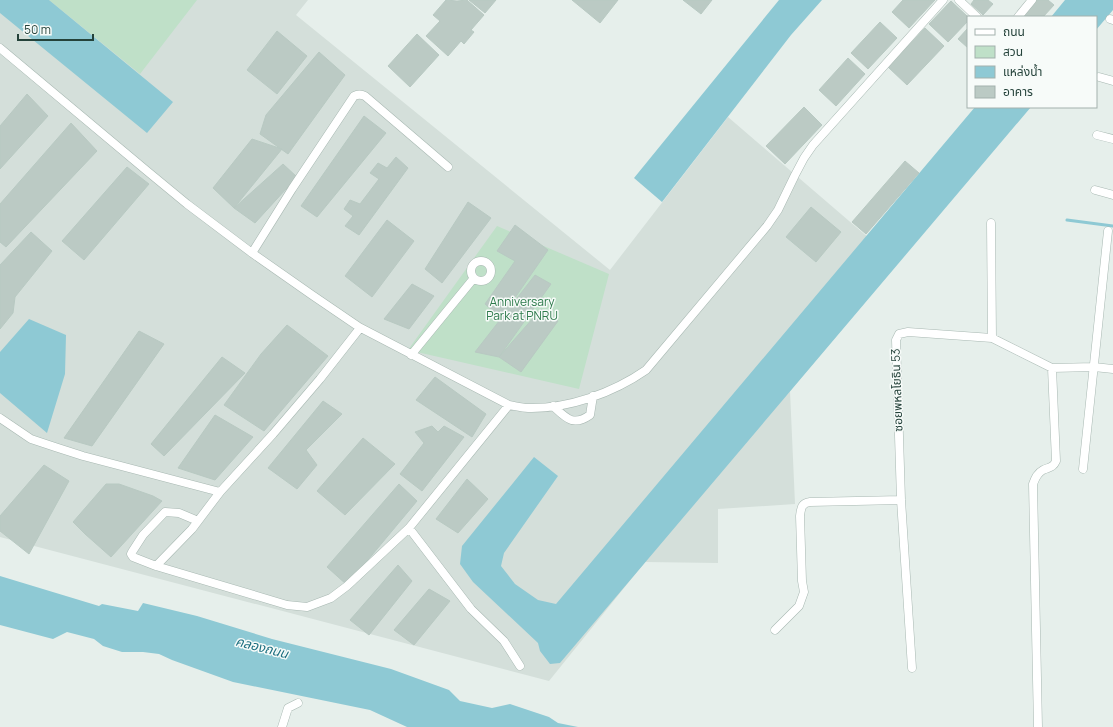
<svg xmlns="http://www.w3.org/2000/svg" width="1113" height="727" viewBox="0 0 1113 727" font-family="Manrope,'Noto Sans Thai',sans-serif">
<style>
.built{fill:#d4dfda}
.green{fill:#bfe0c8}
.water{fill:#8ec9d4}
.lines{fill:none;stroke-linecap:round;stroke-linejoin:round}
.stream{stroke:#8ec9d4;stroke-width:3}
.building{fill:#bbcac4;stroke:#b8c9c2}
.street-casing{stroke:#a8b8b2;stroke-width:9}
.street{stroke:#fff;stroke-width:8}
.labels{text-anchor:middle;stroke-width:3;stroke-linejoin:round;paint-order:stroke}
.park-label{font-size:12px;fill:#2d7a4b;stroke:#f7fbf9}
.street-label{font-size:12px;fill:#24423a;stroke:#f7fbf9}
.water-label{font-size:13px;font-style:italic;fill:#1c6f80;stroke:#f7fbf9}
</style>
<rect width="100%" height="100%" fill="#e6efeb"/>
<path class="built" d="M0 0H308L296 15 610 270 728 117 898 263 790 391 795 504 718 509V563L645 562 549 681 0 537Z"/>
<path class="green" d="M49 0H197L140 74Z
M497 226 609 274 579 389 408 350Z"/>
<path class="water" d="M0 0H49L173 102 147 133 0 13Z
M779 0H822L791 35 662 202 634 178Z
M1065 0H1113V10L1096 30V17H1051Z
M975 107H1031L560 663 550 664 540 651 538 643 473 582 460 564 462 546 534 457 558 476 504 553 501 566 515 584 538 600 556 604Z
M29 319 66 335 65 374 47 433 0 393V352Z
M0 576 99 606 102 604 138 611 143 603 197 616 272 639 391 669 449 690 460 701 492 708 510 704 549 717 558 723 578 727H407L370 710 233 682 172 660 159 654 143 652H122L103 646 94 639 67 632 53 639 0 625Z"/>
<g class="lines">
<path class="stream" d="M1067 220 1113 226"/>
</g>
<path class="building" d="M446 0 457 1 467 0 484 15 471 30 474 32 464 44 461 41 448 56 426 36 440 21 433 15Z
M469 0H496L485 13Z
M572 0H618L600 23Z
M683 0H712L701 14Z
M903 0H935L909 28 892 12Z
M974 0H988L993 4 983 15 971 4Z
M1037 0H1048L1054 5 1043 17H1022Z
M951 1 968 17V21L948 42 929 24Z
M880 22 897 38 868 69 851 53Z
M925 28 944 46 907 85 888 67Z
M968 28V48L958 39Z
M277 31 307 56 277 94 247 70Z
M417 34 439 55 410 87 388 66Z
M319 52 345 75 288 154 260 134 266 115Z
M848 58 865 74 836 106 819 90Z
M27 94 48 116 0 169V126Z
M804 107 822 125 785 164 766 146Z
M364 116 386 133 317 217 301 206Z
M71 123 97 151 6 247 0 242V204Z
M252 139 282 149 234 208 213 188Z
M396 157 408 168 359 235 345 226 353 216 344 209 350 200 360 204 379 179 370 173 378 163 387 168Z
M905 161 919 173 866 234 852 222Z
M283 164 297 177 255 223 234 208Z
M127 167 149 184 84 260 62 241Z
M468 202 491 218 442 283 425 269Z
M811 207 841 232 816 262 786 237Z
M387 220 414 241 372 297 345 276Z
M515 225 548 250 501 318 485 304 515 261 497 251Z
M31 232 52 251 15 297 13 313 0 329V265Z
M535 275 551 284 499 357 475 352Z
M412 284 434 296 409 329 384 319Z
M541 309 558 321 521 372 499 357Z
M287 325 328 356 264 431 224 405 261 354Z
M139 331 164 344 92 446 64 438Z
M222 357 245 373 164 456 151 444Z
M435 377 486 414 472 437 416 400Z
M323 401 342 414 306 450 317 465 297 489 268 468Z
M215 415 253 437 215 480 178 468Z
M432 426 438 432 444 426 464 437 422 491 400 474 424 443 415 432Z
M363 438 395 464 345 515 317 491Z
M44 465 69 481 29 554 0 531V516Z
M467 479 488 499 458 533 436 519Z
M106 484H119L153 496 162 501 111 557 85 534 73 522Z
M399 484 417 501 347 585 327 567Z
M398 565 412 581 369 635 350 620Z
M429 589 450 601 414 645 394 630Z"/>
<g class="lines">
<g class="street-casing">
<path id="street" d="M959 0 977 17
M1018 17 1032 0
M1110 19 1113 20
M0 48 147 171 187 204 252 253 312 295 359 327 509 405C515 406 522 408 528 408 568 409 613 393 646 370L767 226 778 210 795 175 804 158 813 145 943 0
M1099 77 1113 81
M1097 135 1113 139
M1095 190 1113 195
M991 223 992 338
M252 253 292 189 354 96C358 94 361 94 365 96L448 167
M471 271a10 10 0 1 1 20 0a10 10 0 1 1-20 0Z
M411 355 474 278
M553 406C566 418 573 427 590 415L593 396
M0 418 31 439 55 447 83 456 220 492
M1083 469 1108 231
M198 521 179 513 165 512 143 535 132 552 131 554 133 557 156 566 287 605 307 607 331 598 347 586 409 528 509 405
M409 528 471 609 504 641 520 666
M156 566 192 529 220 492 273 434 320 379 360 328
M775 630 799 606 804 592 802 581 800 516C801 509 801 503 810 502L901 500
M912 668 901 500 896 340 899 334 908 332 992 338 1052 368 1094 367 1113 369
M282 727 288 708 298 703
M1038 727 1033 484C1035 479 1037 473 1043 470 1049 467 1053 468 1056 461L1052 368"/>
</g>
<use href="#street" class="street"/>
</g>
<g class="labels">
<g class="park-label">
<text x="522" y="306">Anniversary<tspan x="522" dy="14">Park at PNRU</tspan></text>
</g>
<g class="street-label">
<text transform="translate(897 390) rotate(-92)" y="4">ซอยพหลโยธิน 53</text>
</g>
<g class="water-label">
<text transform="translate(262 647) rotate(14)" y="5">คลองถนน</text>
</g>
</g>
<rect x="967" y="16" width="130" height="92" fill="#f7fbf9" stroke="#a3b1ad"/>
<rect x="975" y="29" width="20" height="6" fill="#ffffff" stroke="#a3b1ad"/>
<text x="1003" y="36" font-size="12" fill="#24423a">ถนน</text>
<rect x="975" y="46" width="20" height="12" fill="#bfe0c8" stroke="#a3b1ad"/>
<text x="1003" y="56" font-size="12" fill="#24423a">สวน</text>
<rect x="975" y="66" width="20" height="12" fill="#8ec9d4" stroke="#a3b1ad"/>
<text x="1003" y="76" font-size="12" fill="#24423a">แหล่งน้ำ</text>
<rect x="975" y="86" width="20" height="12" fill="#bbcac4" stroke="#a3b1ad"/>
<text x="1003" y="96" font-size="12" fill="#24423a">อาคาร</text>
<path d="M18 34v6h75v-6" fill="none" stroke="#24423a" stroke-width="2"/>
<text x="24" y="34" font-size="12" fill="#24423a" stroke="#f7fbf9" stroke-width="3" paint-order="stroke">50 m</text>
</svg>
